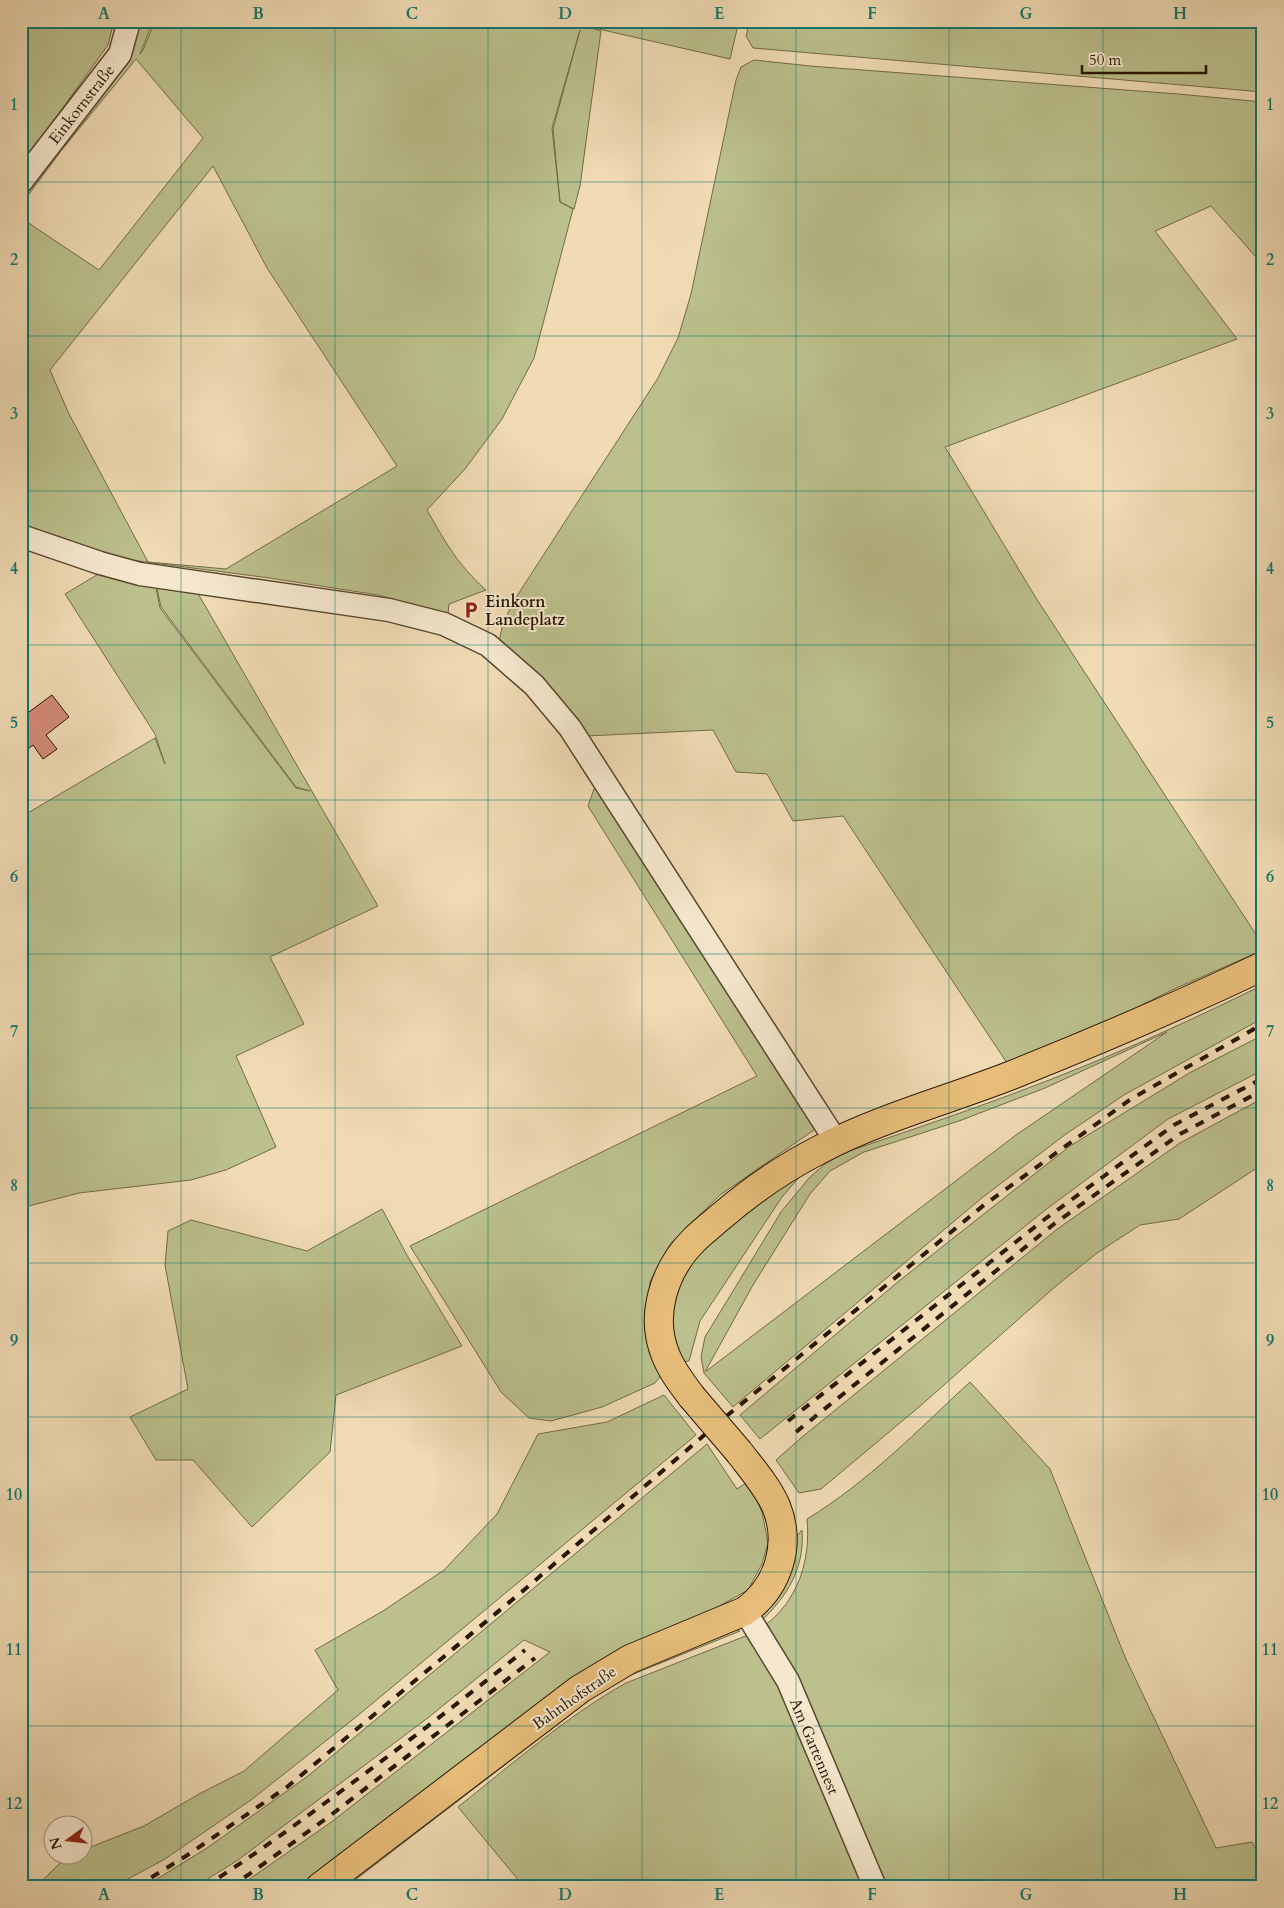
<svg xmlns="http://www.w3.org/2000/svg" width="1284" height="1908" viewBox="0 0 1284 1908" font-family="Cardo,serif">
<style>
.green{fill:#bbc08c;stroke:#726a47;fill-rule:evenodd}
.building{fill:#d48b78;stroke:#281502}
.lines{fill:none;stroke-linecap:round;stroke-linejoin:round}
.minor-casing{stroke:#5a462e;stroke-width:25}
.major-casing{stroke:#281502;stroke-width:30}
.minor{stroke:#f5e8ce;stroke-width:22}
.major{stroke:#e8be7a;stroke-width:28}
.rail{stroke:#281502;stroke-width:4;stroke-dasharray:9 9;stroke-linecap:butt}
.major-bridge-casing{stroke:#281502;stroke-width:30;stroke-linecap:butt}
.major-bridge{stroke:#e8be7a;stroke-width:28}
.grid{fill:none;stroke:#0f766e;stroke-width:1;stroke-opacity:0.55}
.labels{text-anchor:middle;stroke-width:4;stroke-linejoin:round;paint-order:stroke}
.street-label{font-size:16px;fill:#281502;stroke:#f5e8ce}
.poi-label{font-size:16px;font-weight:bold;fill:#281502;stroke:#f5e8ce;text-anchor:start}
.neatline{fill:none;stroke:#0f766e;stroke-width:2}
.grid-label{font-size:16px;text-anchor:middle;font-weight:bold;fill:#0f766e}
</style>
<rect width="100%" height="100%" fill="#f0dbb4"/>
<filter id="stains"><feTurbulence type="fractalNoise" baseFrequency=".004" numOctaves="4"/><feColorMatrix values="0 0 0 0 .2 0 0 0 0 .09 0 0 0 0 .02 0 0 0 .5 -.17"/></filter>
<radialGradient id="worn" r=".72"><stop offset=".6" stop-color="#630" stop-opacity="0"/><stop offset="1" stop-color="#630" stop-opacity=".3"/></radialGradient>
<path class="green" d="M21 21H114L108 45 21 166Z
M138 21H153L140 54 143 50 155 21H739L730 59 581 25 601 31 580 186 574 209 560 202 553 129 580 30 552 128 560 202 573 209 534 358 502 419 465 469 427 510C445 542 458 565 486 590L449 604 448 614 378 595 270 578 107 557 21 526V218L99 270 203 138 136 59 61 151 21 205V194L43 166ZM213 166 267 268 397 466 226 569 148 562 68 412 50 370Z
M750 21H1263V92L753 48 746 36Z
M754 60 810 66 1178 94 1263 102V265L1211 206 1155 231 1237 339 945 447 1036 598 1259 939 1263 937V950L1174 989 1105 1023 1007 1063 843 816 793 821 767 774 736 772 713 730 586 736 529 665 499 642 503 623 515 599 658 378 678 338 691 294 736 80 741 67Z
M100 573 155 583 160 608 296 788 310 791 296 787 161 607 156 584 196 590 378 906 270 957 304 1024 236 1056 276 1147 226 1170 191 1180 79 1193 21 1208V817L155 738 165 764 155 734 65 594Z
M595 786 811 1118 814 1130 720 1195 670 1244 650 1282 647 1318V1338L663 1373 655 1383 602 1407 551 1421 529 1418 501 1392 410 1246 757 1076 588 806Z
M1263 985V1018L1124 1095 1066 1134 983 1197 733 1407 704 1373 701 1357 705 1337 781 1212 809 1178 825 1164 843 1153C954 1116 1064 1078 1170 1029 1201 1015 1232 1000 1263 985ZM1167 1032 1016 1135 705 1372 753 1285 810 1194 830 1171 864 1152 959 1121 1045 1088Z
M1263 1035V1070L1168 1119 1044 1211 760 1439 740 1415 899 1281 1070 1146 1191 1072Z
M1263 1098V1164L1179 1219 1140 1225 1097 1253 1056 1286 919 1407 821 1489 799 1493 776 1460 801 1438 1056 1230 1180 1143Z
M802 1174 782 1197 700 1321 689 1361 679 1363 668 1323 683 1265 709 1235Z
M382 1209 408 1257 462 1346 336 1395 330 1452 252 1527 193 1460H156L130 1417 188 1389 165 1265 168 1231 191 1220 307 1251Z
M970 1382 1050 1469 1125 1657 1216 1848 1252 1842 1263 1862V1887H882L764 1626C798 1601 811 1560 807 1519 868 1482 918 1430 970 1382Z
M664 1395 696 1435 356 1717 251 1800 165 1859 113 1887H29L44 1879 67 1856H82L83 1850 144 1826 199 1794 244 1771 338 1690 315 1650 383 1611 444 1570 497 1514 538 1434 607 1422Z
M707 1444 737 1489 746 1483 751 1488 762 1512 768 1543 762 1564 748 1590 707 1613 618 1650 574 1682 359 1850 306 1887H238L330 1823 550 1652 524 1640 429 1717 238 1860 195 1887H144L207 1848 308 1776Z
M802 1530C805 1568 787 1597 760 1622L761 1612 797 1536Z
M735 1629 740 1631 631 1675 605 1688 346 1887H338L603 1684Z
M748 1635 758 1641 869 1887H524L458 1807C511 1765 567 1716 626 1683Z"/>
<path class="building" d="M52 695 69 717 46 735 57 749 43 759 33 745 21 754V702L29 712Z"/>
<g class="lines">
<g class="minor-casing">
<path id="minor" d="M21 182 120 54 129 21
M21 536 100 563 140 574 389 610 444 624 488 645 534 685 570 728 836 1141
M745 1611 788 1681 875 1887"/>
</g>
<g class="major-casing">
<path id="major" d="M692 1397C682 1384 672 1371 666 1356 649 1316 664 1270 694 1240 701 1233 710 1226 718 1219 749 1192 782 1169 819 1150 880 1118 948 1100 1012 1075 1097 1041 1181 1005 1263 966
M320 1887 580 1689 630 1659 745 1611C778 1587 792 1545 776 1506 767 1486 752 1469 739 1452"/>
</g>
<use href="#minor" class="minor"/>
<use href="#major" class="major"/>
<path class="rail" d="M788 1421 1045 1219 1174 1125 1263 1078
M796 1432 1054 1224 1180 1134 1263 1090
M136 1887 186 1856 287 1787 524 1590 723 1419 984 1205 1131 1099 1263 1024
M204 1887C252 1857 298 1823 344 1789 405 1744 465 1698 525 1650
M229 1887 248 1875 327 1818 535 1658"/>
<g class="major-bridge-casing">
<path id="major-bridge" d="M692 1397 739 1452"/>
</g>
<use href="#major-bridge" class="major-bridge"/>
</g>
<path class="grid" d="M181 21V1887M335 21V1887M488 21V1887M642 21V1887M796 21V1887M949 21V1887M1103 21V1887M21 182H1263M21 336H1263M21 491H1263M21 645H1263M21 800H1263M21 954H1263M21 1108H1263M21 1263H1263M21 1417H1263M21 1572H1263M21 1726H1263"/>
<defs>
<g id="parking-bare" transform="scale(1.35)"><path d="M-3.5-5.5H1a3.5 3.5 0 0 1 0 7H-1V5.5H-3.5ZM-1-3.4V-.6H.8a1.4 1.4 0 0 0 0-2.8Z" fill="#8f2418" stroke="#f5e8ce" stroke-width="2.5" paint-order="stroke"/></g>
</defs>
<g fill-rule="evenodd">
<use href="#parking-bare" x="471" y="610"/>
</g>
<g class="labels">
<g class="street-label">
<text transform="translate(81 104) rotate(-52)" y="6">Einkornstraße</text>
<text transform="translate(574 1697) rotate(-35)" y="6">Bahnhofstraße</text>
<text transform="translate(815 1746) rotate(67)" y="6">Am Gartennest</text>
</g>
<g class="poi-label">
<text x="485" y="607">Einkorn<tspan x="485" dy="18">Landeplatz</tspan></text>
</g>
</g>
<rect width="1284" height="1908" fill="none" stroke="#f0dbb4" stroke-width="55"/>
<g transform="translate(68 1840) rotate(255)"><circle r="24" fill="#f5e8ce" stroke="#a3947c"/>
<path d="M0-4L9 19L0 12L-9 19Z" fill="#8f2418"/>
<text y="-8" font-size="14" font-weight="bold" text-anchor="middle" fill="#281502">N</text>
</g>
<path d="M1082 65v8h124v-8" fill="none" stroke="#281502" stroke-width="2.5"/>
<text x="1089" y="65" font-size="15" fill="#281502" stroke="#f5e8ce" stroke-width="4" paint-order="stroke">50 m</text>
<rect x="28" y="28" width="1228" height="1852" class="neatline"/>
<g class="grid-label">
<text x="104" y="19">A</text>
<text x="258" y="19">B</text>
<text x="412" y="19">C</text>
<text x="565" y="19">D</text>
<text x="719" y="19">E</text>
<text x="872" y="19">F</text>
<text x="1026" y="19">G</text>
<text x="1180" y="19">H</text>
<text x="14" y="110">1</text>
<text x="1270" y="110">1</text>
<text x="14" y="265">2</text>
<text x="1270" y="265">2</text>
<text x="14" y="419">3</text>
<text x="1270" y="419">3</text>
<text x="14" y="574">4</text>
<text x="1270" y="574">4</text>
<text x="14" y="728">5</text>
<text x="1270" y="728">5</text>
<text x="14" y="882">6</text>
<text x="1270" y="882">6</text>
<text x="14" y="1037">7</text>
<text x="1270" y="1037">7</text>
<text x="14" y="1191">8</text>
<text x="1270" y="1191">8</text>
<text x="14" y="1346">9</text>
<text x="1270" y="1346">9</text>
<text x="14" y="1500">10</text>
<text x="1270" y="1500">10</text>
<text x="14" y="1655">11</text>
<text x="1270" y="1655">11</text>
<text x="14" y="1809">12</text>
<text x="1270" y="1809">12</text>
<text x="104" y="1900">A</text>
<text x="258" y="1900">B</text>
<text x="412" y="1900">C</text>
<text x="565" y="1900">D</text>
<text x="719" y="1900">E</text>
<text x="872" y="1900">F</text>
<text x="1026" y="1900">G</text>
<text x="1180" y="1900">H</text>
</g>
<rect width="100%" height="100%" filter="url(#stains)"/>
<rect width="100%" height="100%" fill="url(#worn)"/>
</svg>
